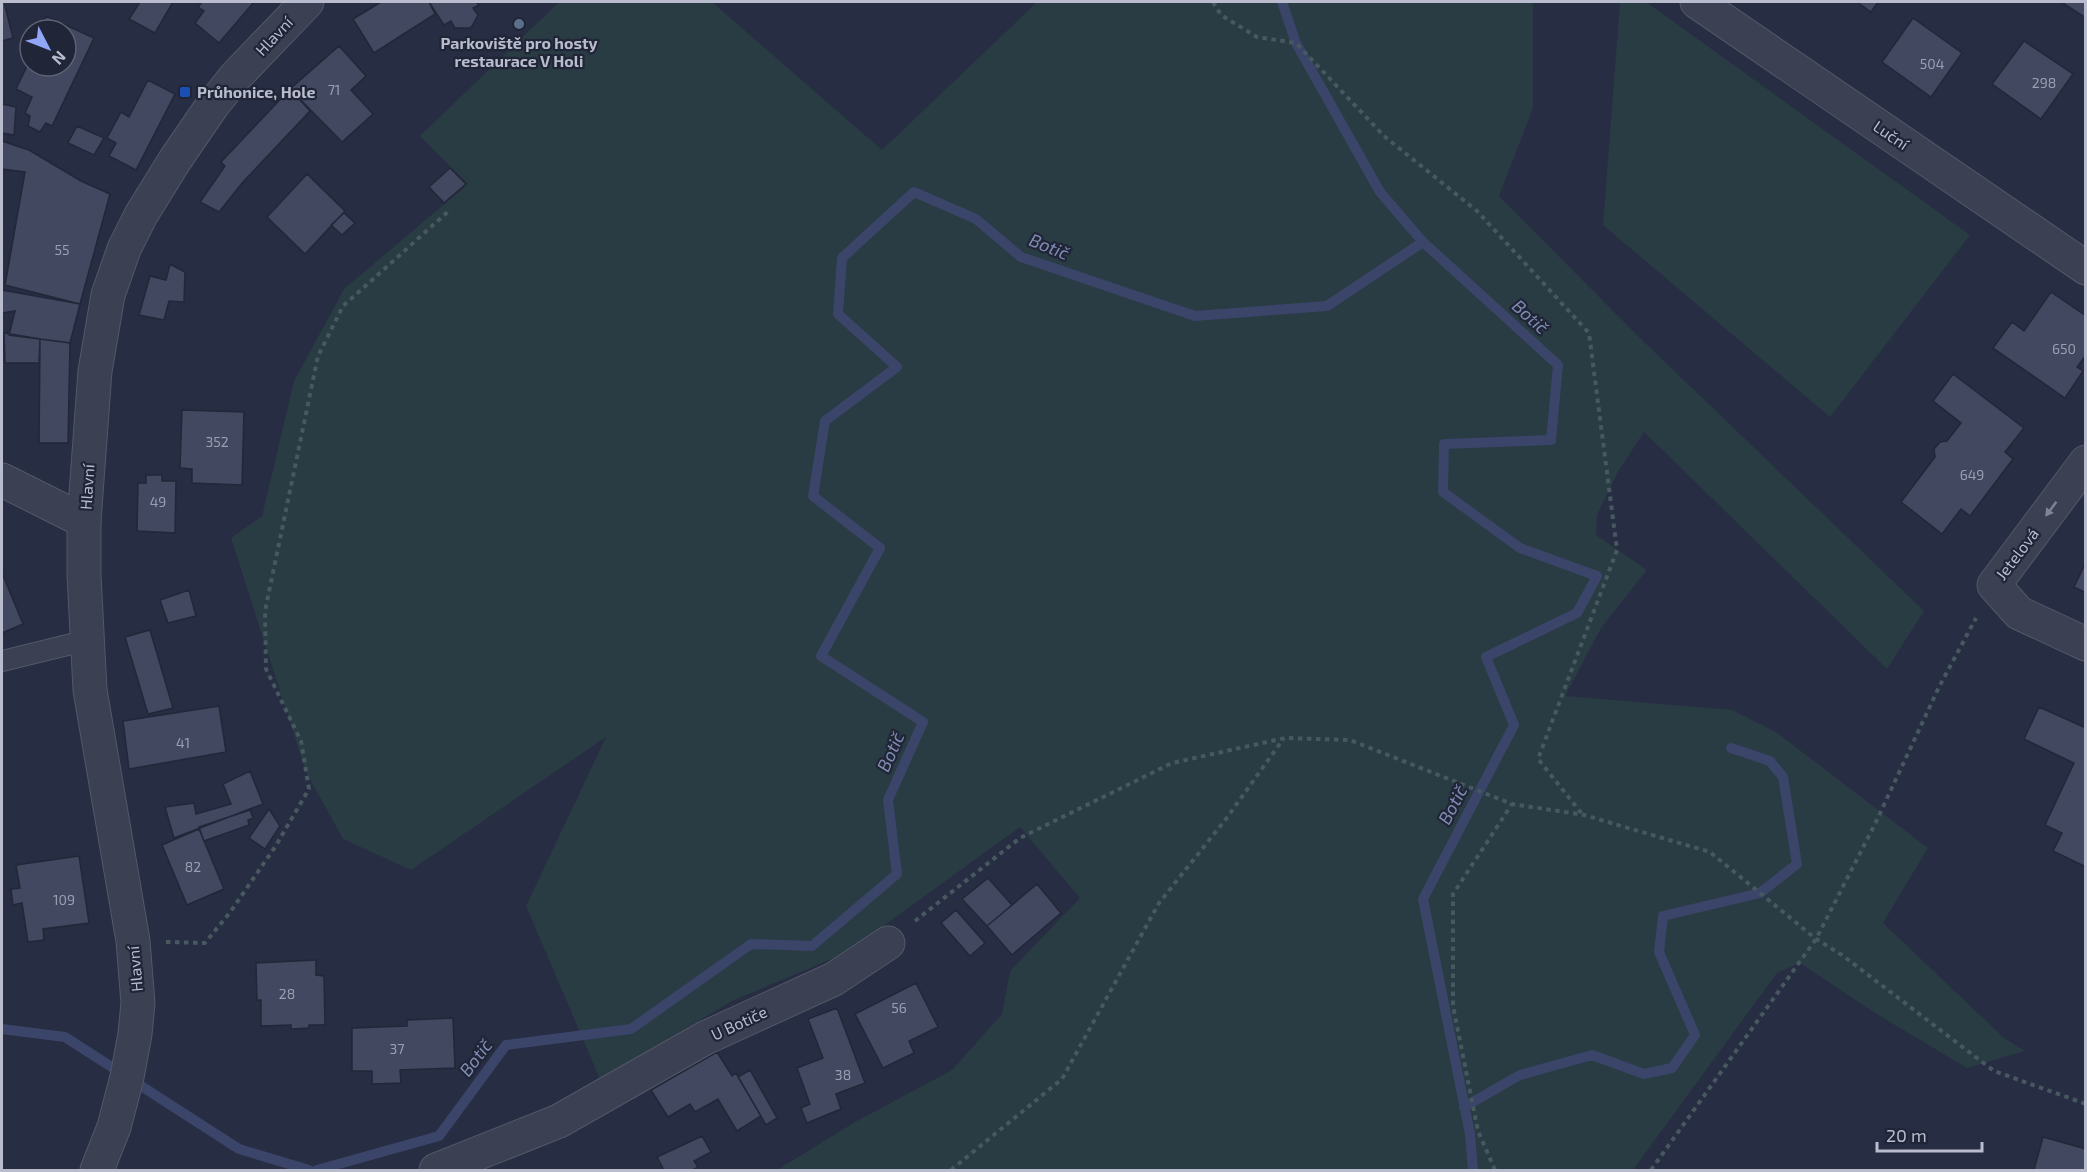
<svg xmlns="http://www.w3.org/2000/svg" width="2087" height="1172" viewBox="0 0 2087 1172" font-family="'Exo 2',sans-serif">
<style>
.green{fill:#293b43}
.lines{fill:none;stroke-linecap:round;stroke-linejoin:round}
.stream{stroke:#3b4569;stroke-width:10}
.building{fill:#414860;stroke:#222739;stroke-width:1.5}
.service-casing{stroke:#535869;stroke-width:22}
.minor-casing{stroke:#535869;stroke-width:35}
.tertiary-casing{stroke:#535869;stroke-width:35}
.path{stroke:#475860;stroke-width:4;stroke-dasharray:4.5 4.5;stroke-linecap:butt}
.service{stroke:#3b4052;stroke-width:20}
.minor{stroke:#3b4052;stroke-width:33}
.tertiary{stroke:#3b4052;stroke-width:33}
.oneway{fill:#808495}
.service-dot{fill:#5c6f8a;stroke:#202537;stroke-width:2}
.transit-dot{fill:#1a4fb4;stroke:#202537;stroke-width:2}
.labels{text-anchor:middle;stroke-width:4.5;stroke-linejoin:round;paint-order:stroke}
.number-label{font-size:14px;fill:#9a9fb1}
.street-label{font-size:16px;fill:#b8bccc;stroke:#202537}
.poi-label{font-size:16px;font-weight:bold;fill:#b8bccc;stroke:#202537}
.water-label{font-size:18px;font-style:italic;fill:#808cb2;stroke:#202537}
</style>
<rect width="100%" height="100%" fill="#272d42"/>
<path class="green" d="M559 2H712L882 150 1037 2H1533V108L1499 196 1640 338 1924 611 1887 669 1644 432 1618 472 1597 515 1596 535 1647 570 1601 628 1565 696 1732 710 1776 732 1928 848 1883 923 2004 1038 2025 1051 1967 1068 1875 1013 1800 963 1777 973 1633 1170H777L855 1122 952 1070 1002 1014 1010 971 1080 898 1020 827 846 953 732 1001 600 1079 526 906 606 737 411 870 343 839 306 772 231 538 262 516 294 381 344 289 468 184 420 136Z
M1620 2H1646L1970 235 1830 417 1603 225Z"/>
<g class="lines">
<path class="stream" d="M1282 2 1296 43 1380 192 1423 242
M2 1029 65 1037 239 1149 309 1170
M1464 1107 1520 1075 1592 1055 1644 1074 1672 1068 1695 1035 1659 952 1663 916 1760 893 1797 864 1783 777 1770 761 1731 748
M317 1170 439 1136 506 1045 631 1029 751 944 812 946 897 874 888 800 923 722 821 656 880 548 813 496 825 421 897 367 838 314 842 258 914 192 976 219 1021 257 1195 316 1327 306 1423 242 1558 365 1551 440 1444 444 1443 492 1520 548 1597 576 1577 613 1486 657 1514 725 1423 899 1470 1134 1473 1170"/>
</g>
<path class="building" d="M2 2H4L13 38 2 41Z
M140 2H173L155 33 129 19Z
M202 2H254L219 43 195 23 204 11 198 7Z
M381 2H429L435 14 374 53 353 19Z
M429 2H476L479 5 473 8 478 15 472 26 469 28H455L451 21 444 25Z
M1857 2H1878L1871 12Z
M2061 2H2086V18Z
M46 16 94 38 52 126 46 123 40 132 28 126 30 116 25 113 32 97 16 89 28 64 44 71 47 66H66V30H40Z
M1913 18 1962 53 1931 97 1882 62Z
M2024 41 2073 74 2041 119 1992 84Z
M339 46 366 76 351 90 373 114 342 142 290 89Z
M148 80 175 94 136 170 109 156 116 143 107 138 121 112 129 117Z
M290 89 310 111 243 182 219 212 200 202 225 166 221 162Z
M2 104 16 107 14 135 2 133Z
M77 126 104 138 94 155 68 143Z
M2 141 29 150 81 181 110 194 80 304 5 285 25 172 2 169Z
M450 168 466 184 444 203 429 187Z
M307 174 345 211 305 254 267 217Z
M344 213 355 223 342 235 331 225Z
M170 264 185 272 184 302 169 301 164 320 139 315 150 276 166 280Z
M2 290 80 304 70 343 9 335 15 311 2 313Z
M2051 292 2086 316V355L2077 367 2083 371 2065 398 1993 348 2012 322 2024 331Z
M4 333 40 339 39 363H5Z
M40 339 70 343 68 443H39Z
M1953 374 2024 428 2005 452 2013 459 1970 516 1961 509 1942 534 1901 502 1935 457 1934 449 1940 442 1947 441 1961 423 1933 401Z
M182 410 244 412 242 485 192 483V469L180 468Z
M146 475H162V481H176L175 533 137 531 138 483H146Z
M2086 562V593L2074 587Z
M2 573 23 624 2 633Z
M189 590 196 616 168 623 160 600Z
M150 630 173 708 148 714 125 637Z
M219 706 226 752 129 769 123 721Z
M2039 707 2086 728V867L2053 851 2062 833 2045 825 2074 763 2024 739Z
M250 771 263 804 174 838 165 807 194 803 196 814 231 804 223 784Z
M269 809 280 826 265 849 249 838Z
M250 810 253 818 248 820 249 825 204 841 199 827Z
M199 829 224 889 187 905 162 845Z
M79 856 89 923 43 929 44 940 28 942 22 903 13 905 11 889 20 888 16 865Z
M988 878 1012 905 987 926 962 899Z
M1037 884 1061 913 1012 955 987 926Z
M956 910 985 943 970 956 941 923Z
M316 960V975L324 976 325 1025H309V1028L291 1029V1025L261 1026V1000H257L256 963Z
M916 983 938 1027 909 1041 914 1053 883 1068 855 1014Z
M837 1008 865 1083 836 1094 841 1109 807 1123 801 1108 810 1104 797 1068 823 1058 808 1019Z
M453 1018 455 1068 400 1070 401 1083 372 1084V1071H352V1028L407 1026V1020Z
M717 1052 732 1076 736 1073 761 1116 737 1131 718 1099 695 1112 690 1104 668 1117 651 1090Z
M750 1070 777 1118 766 1125 738 1077Z
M702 1136 711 1152 694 1161 698 1167 693 1170H664L657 1157Z
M2043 1137 2086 1149V1170H2034Z"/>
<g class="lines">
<g class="service-casing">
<path id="service" d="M2 661 88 640"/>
</g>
<g class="minor-casing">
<path id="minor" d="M1697 2 2086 268
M2086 462 1994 585 2019 613 2086 644
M2 480 84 521
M436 1170 559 1121 705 1038 834 979 888 943"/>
</g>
<g class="tertiary-casing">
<path id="tertiary" d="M97 1170 114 1127 127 1077 135 1034 138 1003 133 941 90 690 84 575V521L95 371 108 295 124 249 141 215 175 160 212 106 235 77 307 2"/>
</g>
<path class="path" d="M1213 2 1221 15 1257 37 1296 43 1384 136 1477 211 1589 333 1617 550 1538 759 1583 815
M915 921 1020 838 1172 763 1285 738 1350 740 1512 804 1584 815 1710 852 1816 939 1842 955 1994 1071 2086 1104
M166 942 205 943 231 911 275 847 309 789 301 741 266 669 265 611 318 356 343 306 450 210
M951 1170 1062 1079 1159 903 1226 819 1284 738
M1495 1170 1478 1131 1453 1006V894L1512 804
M1651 1170 1816 939 1875 824 1939 687 1976 618"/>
<use href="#service" class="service"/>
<use href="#minor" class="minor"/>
<use href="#tertiary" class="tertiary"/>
</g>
<defs><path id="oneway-solid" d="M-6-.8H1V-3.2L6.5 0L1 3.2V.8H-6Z" transform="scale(1.5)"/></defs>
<use class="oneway" href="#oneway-solid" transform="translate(2051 509) rotate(127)"/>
<circle class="service-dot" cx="519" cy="24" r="6"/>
<rect class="transit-dot" x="179" y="86" width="12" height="12" rx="3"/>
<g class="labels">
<g class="number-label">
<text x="1932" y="69">504</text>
<text x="2044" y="88">298</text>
<text x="334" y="95">71</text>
<text x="62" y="255">55</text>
<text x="2064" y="354">650</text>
<text x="217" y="447">352</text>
<text x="1972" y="480">649</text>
<text x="158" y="507">49</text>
<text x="183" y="748">41</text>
<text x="193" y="872">82</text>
<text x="64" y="905">109</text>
<text x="287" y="999">28</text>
<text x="899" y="1013">56</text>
<text x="397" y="1054">37</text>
<text x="843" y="1080">38</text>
</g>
<g class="street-label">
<text transform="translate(274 36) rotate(-47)" y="6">Hlavní</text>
<text transform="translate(1891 135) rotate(34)" y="6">Luční</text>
<text transform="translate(87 487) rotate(-86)" y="6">Hlavní</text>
<text transform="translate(2017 554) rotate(-53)" y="6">Jetelová</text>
<text transform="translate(135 969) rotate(-95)" y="6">Hlavní</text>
<text transform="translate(739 1023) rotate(-25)" y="6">U Botiče</text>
</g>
<g class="poi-label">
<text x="519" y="49">Parkoviště pro hosty<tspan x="519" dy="18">restaurace V Holi</tspan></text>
<text x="197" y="98" text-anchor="start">Průhonice, Hole</text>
</g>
<g class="water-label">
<text transform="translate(1049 247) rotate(22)" y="6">Botič</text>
<text transform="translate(1530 317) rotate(42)" y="6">Botič</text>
<text transform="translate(891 752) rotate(-66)" y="6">Botič</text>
<text transform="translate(1453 805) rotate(-62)" y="6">Botič</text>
<text transform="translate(476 1058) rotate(-53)" y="6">Botič</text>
</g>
</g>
<rect width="2087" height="1172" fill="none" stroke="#b8bccc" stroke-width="6"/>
<g transform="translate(48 48) rotate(132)"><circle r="28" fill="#202537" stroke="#5d6173" stroke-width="1.5"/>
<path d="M0-4.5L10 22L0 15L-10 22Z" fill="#91a6f7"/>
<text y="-9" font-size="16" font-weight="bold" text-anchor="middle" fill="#b8bccc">N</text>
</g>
<path d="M1877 1142v9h105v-9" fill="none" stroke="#b8bccc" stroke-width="3"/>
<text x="1886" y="1142" font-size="18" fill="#b8bccc" stroke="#202537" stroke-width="4.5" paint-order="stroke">20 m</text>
</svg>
